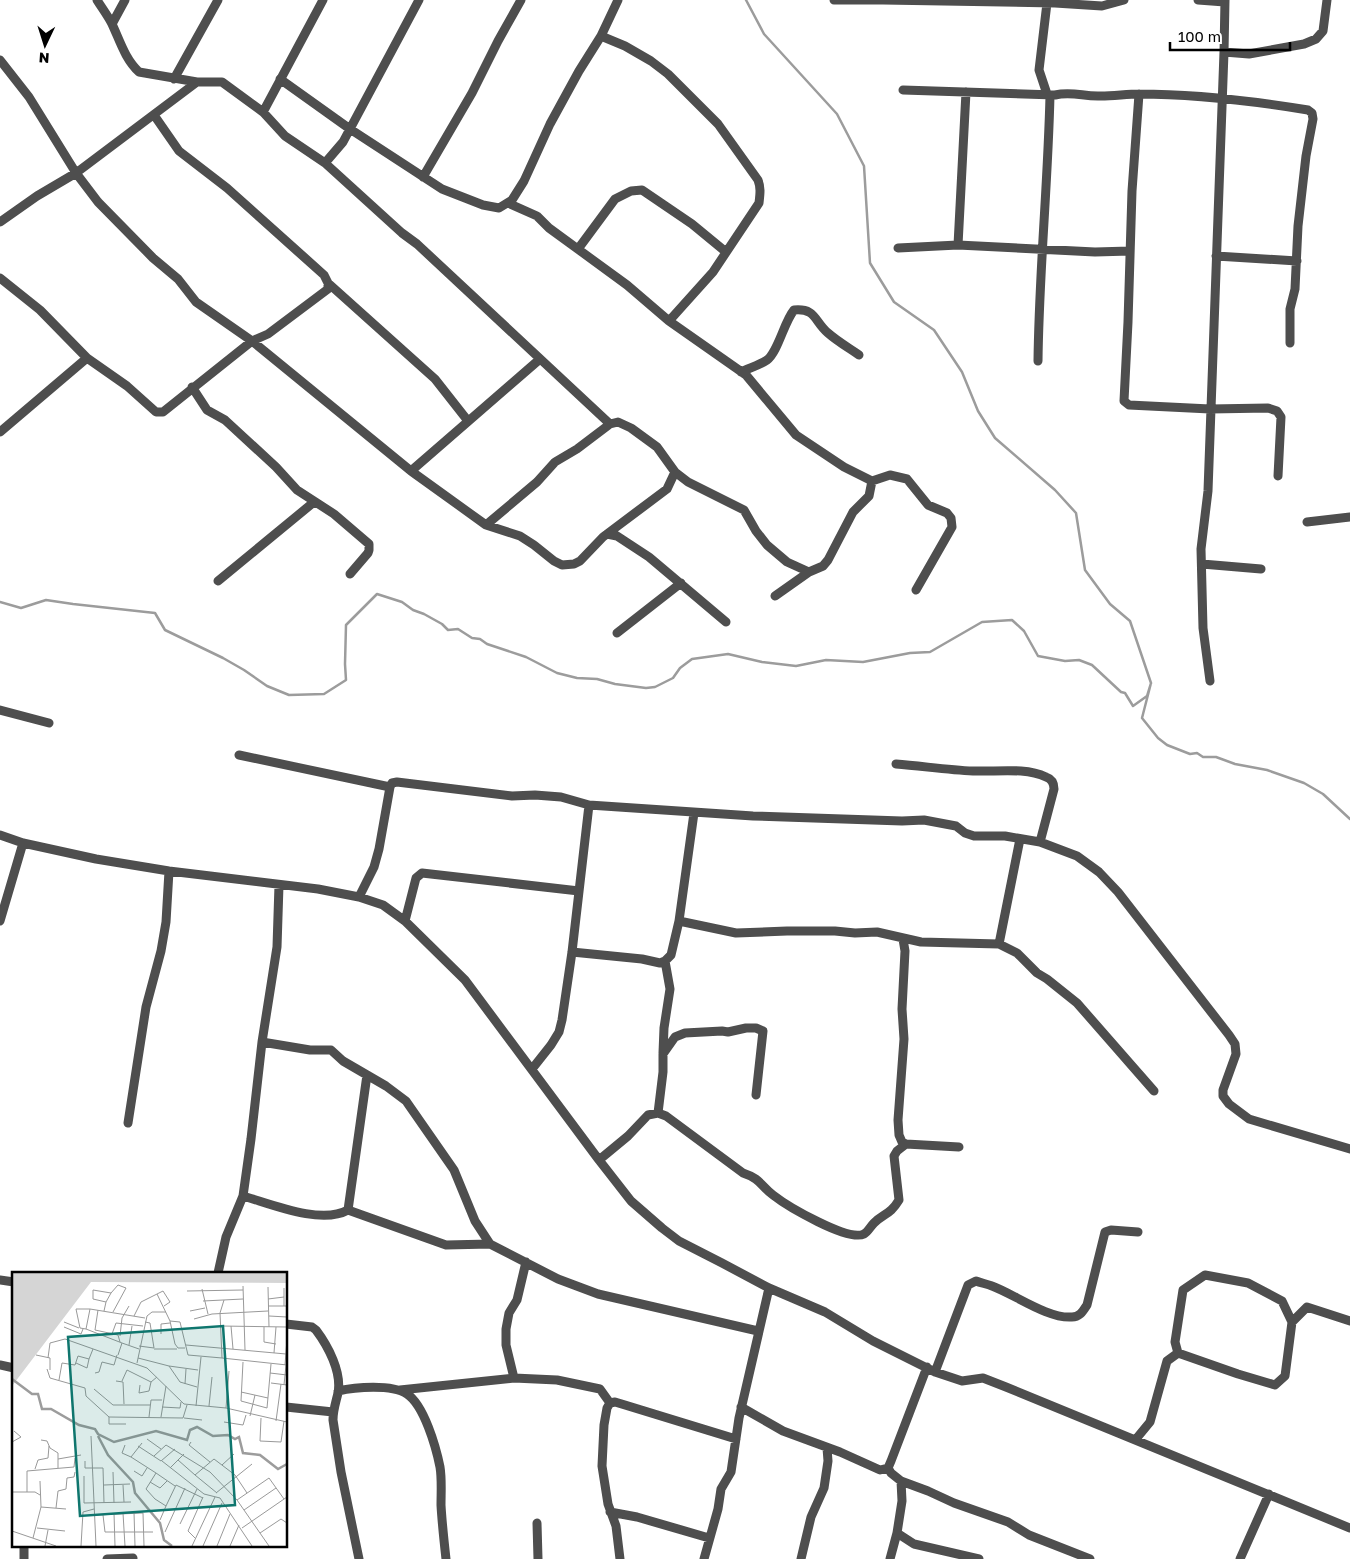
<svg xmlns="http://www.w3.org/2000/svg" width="1350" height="1559" viewBox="0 0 1350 1559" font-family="'Golos Text',sans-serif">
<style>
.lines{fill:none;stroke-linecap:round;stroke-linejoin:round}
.stream{stroke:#9c9c9c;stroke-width:2.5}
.minor{stroke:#4e4e4e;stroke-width:9}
.inset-river{fill:none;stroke:#9c9c9c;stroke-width:2.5}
.inset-road{fill:none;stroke:#999;stroke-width:1}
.view{fill:#0f766e;fill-opacity:0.15;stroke:#0f766e;stroke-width:2.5}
.inset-edge{fill:none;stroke:#000;stroke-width:2.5}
</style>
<rect width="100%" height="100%" fill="#fff"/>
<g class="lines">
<path class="stream" d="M746 0 764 34 837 114 864 166 870 263 894 302 934 330 962 372 978 411 995 438 1055 490 1076 513 1085 570 1110 604 1130 621 1151 683
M0 602 21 608 46 600 73 604 155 613 165 630 223 658 244 670 267 686 289 695 324 694 346 680 345 664 346 625 377 594 402 602 413 610 424 614 442 624 448 630 458 629 472 638 480 639 487 644 526 657 557 673 577 678 597 679 615 684 646 688 655 687 673 678 680 668 692 659 728 654 762 662 796 666 826 660 863 662 910 653 930 652 982 622 1012 620 1024 631 1038 656 1065 661 1079 660 1092 665 1121 692 1125 693 1133 706 1147 696 1151 683 1142 718 1158 738 1167 745 1190 754 1197 753 1203 757H1216L1235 764 1267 770 1304 783 1323 794 1350 819"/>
<path class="minor" d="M97 0C102 8 108 16 112 24 120 41 125 59 139 72L197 82H222L263 112 285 136 325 163 402 233 417 244 610 424
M834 0H881
M883 0 1055 3 1102 6 1124 0
M1198 0 1225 2
M112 24 125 0
M601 36 618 0
M1224 52 1249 54 1304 44 1316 39 1323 31 1327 0
M0 60 29 97 76 173 98 202 153 258 178 279 196 302 252 341 411 471 486 525 520 536 534 545 554 561 562 565 574 564 580 561 603 537 667 489 675 472
M174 79 218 0
M280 79 350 129 442 189 483 205 499 208 512 200 524 181 550 124 579 71 601 36 625 46 651 61 668 74 718 124 758 180C761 188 760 194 759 203L713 272 669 321 746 375 796 435 844 467 872 481 869 496 853 512 828 560 823 566 809 572 775 596
M903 90 1055 95C1073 91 1084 97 1101 96 1114 96 1127 94 1139 94 1196 94 1253 101 1308 110L1312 113 1313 119 1306 156 1298 226 1295 289 1290 309V343
M1047 94 1039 70 1047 3
M1139 94 1132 191 1128 322 1124 401 1129 405 1210 409 1268 408 1277 411 1281 417 1278 476
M263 112 323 0
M325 163 343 142 419 0
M423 177 472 93 498 41 521 0
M508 203 537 216 549 228 627 285 669 321
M0 222 37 196 76 173 197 82
M958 245 966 92
M898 248 958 245 1095 252 1130 251
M578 249 615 199 631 191 642 190 692 224 726 252
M1216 256 1297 261
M0 278 40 310 87 358 127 386 156 412H163L252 341 268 334 328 289V283L324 275 227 188 179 151 154 115
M328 283 435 379 468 421
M1038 361C1039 272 1048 184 1050 95
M741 372C749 368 760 365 767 360 778 352 784 322 794 310 816 308 814 321 828 333 837 341 849 348 859 355
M192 387 207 410 225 420 276 467 297 490 334 514 369 544V550L368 553 350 574
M0 432 87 358
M411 471 540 359
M872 481 890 475 907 479 928 505 947 513 951 518 952 527 916 590
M1307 522 1350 517
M486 525 537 482 555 462 577 449 610 424 618 422 631 428 657 447 675 472 688 482 744 510 756 531 767 545 787 562 809 572
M607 534 617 536 649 557 726 622
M1202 564 1261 569
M218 581 314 502
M617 633 681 583
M1210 681 1203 628 1201 549 1208 491 1224 52 1225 0
M0 710 49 723
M239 755 390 787
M896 764C922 766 948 770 973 771 996 772 1025 767 1046 777 1052 779 1054 783 1054 789L1040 842
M0 835 23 843 96 859 169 871 318 889 359 897 383 905 405 921 465 980 599 1160 631 1201 662 1228 679 1241 722 1263 769 1288 825 1312 873 1341 935 1372 962 1381 983 1378 1006 1387 1350 1528
M359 897 374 867 379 849 390 787 392 783 397 782 512 796 535 795 561 797 589 805 753 816 902 821 924 820 956 826 965 833 974 836H1005L1040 842 1077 856 1099 872 1118 892 1229 1035 1235 1044 1236 1054 1223 1090V1096L1229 1104 1249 1119 1350 1149
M0 921 23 843
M405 921 416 878 422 873 579 891
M679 921 736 933 787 931H835L855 933 877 932 921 942 999 944 1017 953 1037 973 1047 979 1077 1003 1154 1091
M903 939 905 951 902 1009 904 1039 898 1120 899 1135 902 1142 906 1144 959 1147
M999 944 1020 839
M572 952 642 959 660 963 665 961 671 955 679 921 694 813
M262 1042 310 1050H331L343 1061 386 1086 406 1101 454 1170 475 1221 490 1244 558 1279 598 1294 758 1331
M663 1053 664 1028 670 989 665 961
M532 1069 551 1045 559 1032 562 1020 572 952 589 805
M658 1113 663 1072V1054L675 1037 685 1033 722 1031 728 1032 746 1028H756L763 1031 756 1095
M128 1123 146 1007 161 951 166 922 169 871
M599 1160 628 1136 648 1115 658 1113 666 1116 743 1173C761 1179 760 1185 773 1195 787 1206 848 1242 864 1234 868 1232 870 1227 874 1223 884 1213 890 1215 899 1200L894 1156 897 1151 906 1144
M243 1196C271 1204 321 1225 348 1210L446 1245 490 1244
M348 1210 367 1075
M218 1273 226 1237 243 1196 251 1139 262 1042 277 947 279 885
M0 1280 14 1282
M286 1324 312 1327 316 1330C328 1346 342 1372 338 1393 336 1402 333 1410 333 1420L341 1472 359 1559
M1178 1353 1175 1342 1183 1290 1205 1275 1248 1283 1282 1301 1292 1322
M0 1365 14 1368
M935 1372 968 1285 976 1281C981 1283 987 1284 992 1286 1014 1294 1048 1319 1072 1317 1080 1317 1083 1311 1087 1305L1105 1232 1111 1230 1138 1232
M514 1378 506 1345V1329L509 1313 517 1300 526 1262
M400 1390 514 1378 557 1380 600 1389 610 1403
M338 1391C355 1387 392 1384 407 1394 424 1405 436 1447 440 1467 442 1479 441 1493 441 1505 442 1523 444 1541 446 1559
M286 1407 333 1412
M741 1407 783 1431 840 1452 880 1470 888 1468 891 1461 927 1367
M1136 1439 1150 1422 1167 1361 1178 1353 1238 1374 1275 1385 1285 1376 1292 1322 1307 1307 1350 1321
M888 1468 891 1473 901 1481 928 1491 954 1503 1008 1522 1029 1535 1090 1559
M901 1481 902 1501 897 1533 914 1544 979 1559
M610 1512 637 1517 709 1538
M537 1523 538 1559
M24 1545V1559
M107 1559 133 1558
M620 1559 616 1526 608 1504 602 1466 604 1425 607 1408 610 1403 615 1402 625 1405 736 1439
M704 1559 718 1509 721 1489 731 1472 739 1418 769 1288
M801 1559 811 1517 824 1488 828 1461 827 1448
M890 1559 897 1533
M1240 1559 1269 1494"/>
</g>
<g transform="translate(12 1272)">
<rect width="275" height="275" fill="#fff"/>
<path d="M0 1H275V11L79 10 0 114Z" fill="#d5d5d5"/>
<path class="inset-river" d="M0 107 20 122H26L30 137H39L67 153 83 157 86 162 102 170 144 159 175 168 178 158 185 155 201 164 216 163 223 167 227 165 231 181 248 183 266 197 275 192M86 164 96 183 121 210 123 221 148 251 152 268 160 274"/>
<path class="inset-road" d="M231 14 233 78M256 15 257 55M190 17 196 42M175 19 231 18M99 21 106 13 114 16 101 40M145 22 158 49 163 72 166 76H173M256 27 272 25M212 28 208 41 210 86 275 93M191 29 231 27M256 34H275M272 34V16M86 38 83 58 106 63 108 70M92 39 94 30 81 27V18L99 21 94 30M178 39 193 36M122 44 129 30 151 19 158 30 152 34M257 44 275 45M182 47 200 42 256 39M158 49 168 50 176 83 210 86M52 50 67 56M209 54 275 55M219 54 221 77M52 55 69 62 71 57M252 55V70L264 72M74 57 68 56 64 37H78M100 62 104 51 131 54M149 62V52L158 51M108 64 110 46 117 34M110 71 74 57 78 37 133 46M117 73 120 54M174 73 274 82M127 74 142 76 138 51 133 50M142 77H165M262 81 264 55M24 83 38 86V98M106 83 110 71 127 77M36 86 38 71 53 67 135 96 172 132 214 136 275 150M126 86 157 94 168 110 185 115M231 90 229 129 255 136 259 92M64 91 75 96 77 87M125 91 135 44 140 40H154M273 93 275 67M157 94 186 98M35 97 38 106 73 116 74 124 97 145 171 146 175 133M83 101 87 100 90 90 102 93 105 83M258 101 275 103M47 108 50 91 63 93 66 84 77 87 81 77M104 109 111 110 112 132M110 109 115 98 139 110M259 111 275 113M173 112 174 97M128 113 127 121 137 119 139 110 145 105M272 113 274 93M82 117 101 133H138M229 120 256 126M184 134 189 85M197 134 200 105M150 135 168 136 169 130M214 136 217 99M238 144 243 123M97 145V152H114M137 145 139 128H150M149 145 154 114M172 146 190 148M249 146 248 169 269 170 272 149M264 149 269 112M212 150 231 153 234 143M79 164 84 274M135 167 149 177M29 168 35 169 38 176 46 181V196M0 170 9 165 2 159M179 170 177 173 198 190M130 171 119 185 144 201 134 217 143 227 154 234 164 213 191 226M113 173 110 181 119 185M126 174 149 189 163 177M142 184 154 173 198 200 225 228 257 274M46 187 69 183M166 188 183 203M73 189V196H91L92 231M150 189 192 222 208 226 240 274M210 193 222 182M158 196 172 182M23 197 26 188 36 186 37 174M122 199 130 204 135 196M101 200 102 231M144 201 163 214M72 204V231L119 230M138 210 148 216 155 209M92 213 118 212M111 213 112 230M0 220H23L28 223M15 220V199L62 195 63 186M204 221 240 192M205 221 183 203 202 187 223 203 235 221M225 228 257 206 272 227M29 235 54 237M44 236 46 219 54 217 55 206 62 205 63 200M232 238 264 216M122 240 123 274M102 241 103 274M111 241 113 274M83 243 131 241 132 274M91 243 93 260M148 248 154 234M168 252 185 217M25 256 53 259M230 256 275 225M0 259 44 274M93 260H141M153 260 173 216M248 261 269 247 275 251M21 266 29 235 28 209M183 266 176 259 191 225M33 274 36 258M69 274 71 240 82 237M180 274 203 225M191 274 210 231M205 274 218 242M218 274 227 253"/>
<path class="view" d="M211 54 223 233 68 244 56 65Z"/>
<rect width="275" height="275" class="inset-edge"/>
</g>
<g transform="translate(45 45) rotate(184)" stroke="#ffffff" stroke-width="4" paint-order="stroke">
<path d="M0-4L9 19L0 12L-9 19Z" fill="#000000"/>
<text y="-8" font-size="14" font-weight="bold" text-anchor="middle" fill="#000000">N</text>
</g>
<path d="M1170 42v8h120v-8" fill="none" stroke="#000000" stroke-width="2.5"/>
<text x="1178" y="42" font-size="15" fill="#000000" stroke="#ffffff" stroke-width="4" paint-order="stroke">100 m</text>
</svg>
